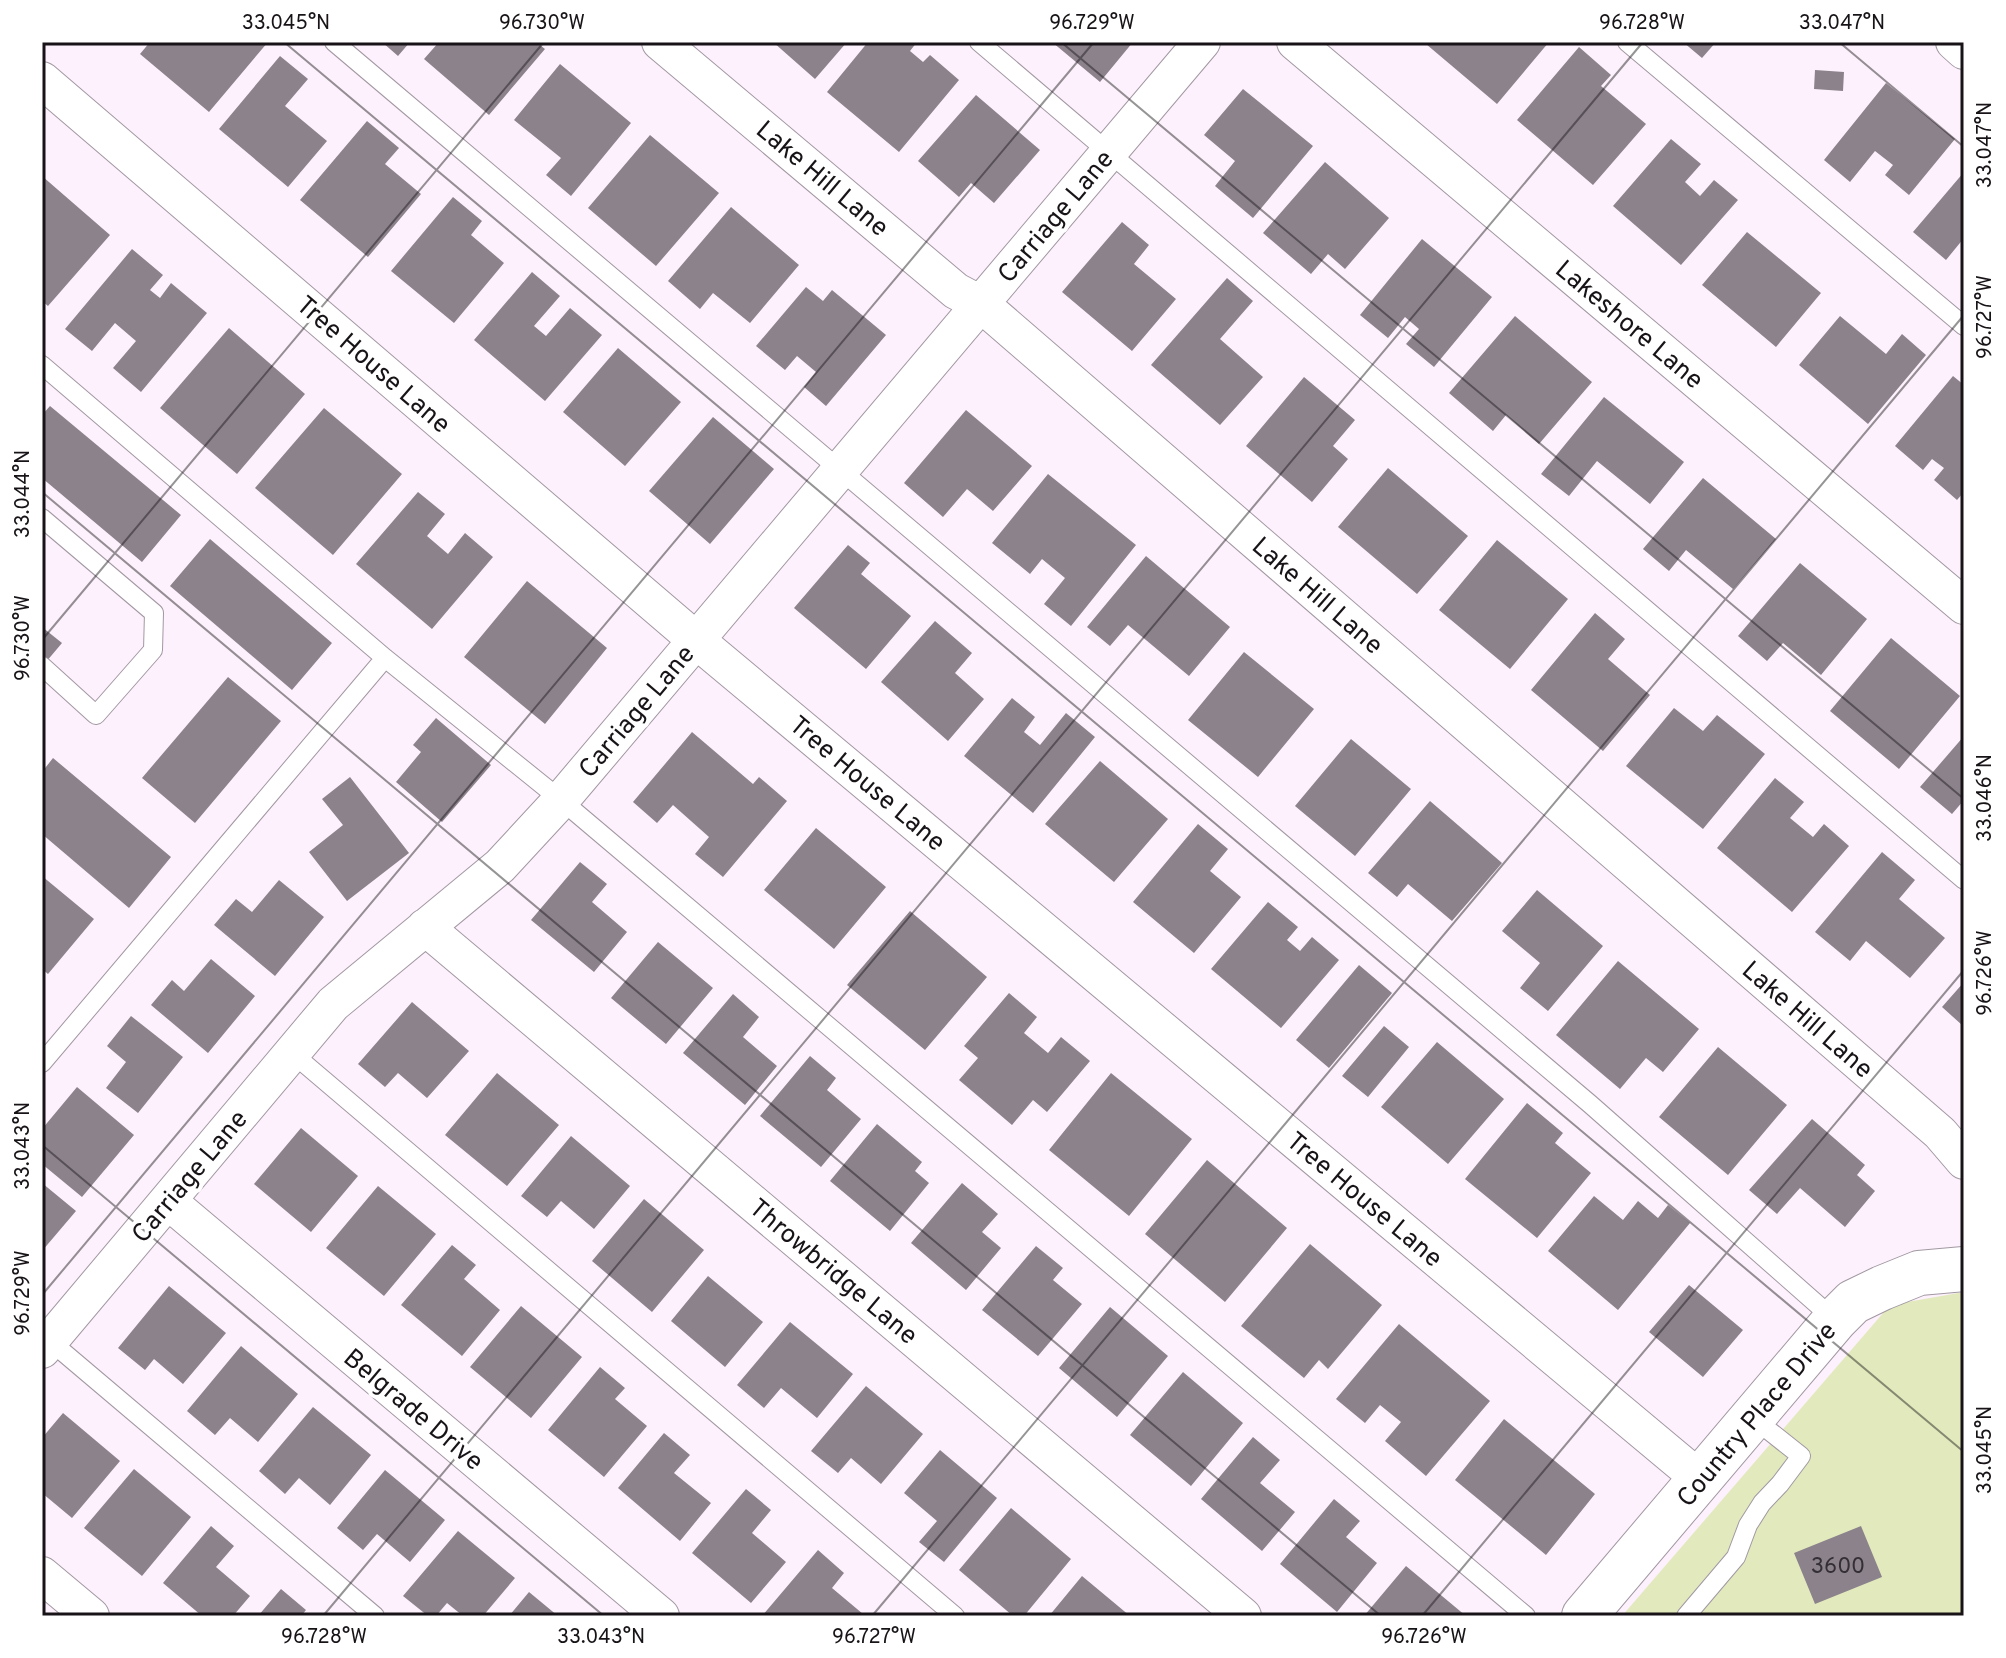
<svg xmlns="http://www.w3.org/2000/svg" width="2006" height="1658" viewBox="0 0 2006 1658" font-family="Overpass,sans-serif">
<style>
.green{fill:#e2eabd}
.building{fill:#8c828c}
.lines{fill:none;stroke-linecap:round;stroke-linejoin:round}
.service-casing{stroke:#a298a2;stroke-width:20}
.minor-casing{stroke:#a298a2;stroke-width:38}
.tertiary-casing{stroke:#a298a2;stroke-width:46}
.service{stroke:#fff;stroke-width:18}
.minor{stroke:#fff;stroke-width:36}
.tertiary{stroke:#fff;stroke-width:44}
.ticks{fill:none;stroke:#171317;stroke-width:2;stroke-opacity:0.45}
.labels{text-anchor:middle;stroke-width:8;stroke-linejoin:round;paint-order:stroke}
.number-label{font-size:22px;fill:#342f34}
.street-label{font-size:26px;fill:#171317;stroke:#fff}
.neatline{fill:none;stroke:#171317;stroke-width:3}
.ticks-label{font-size:20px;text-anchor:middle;fill:#171317}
</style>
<rect width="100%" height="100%" fill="#fcf1fc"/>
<path class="green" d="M1964 1292V1616H1622L1890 1305Z"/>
<path class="building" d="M150 42H217L220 45 222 42H268L209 112 140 54Z
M382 42H410L398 56Z
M439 42H536L545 49 489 115 424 59Z
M773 42H847L815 79Z
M868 42H917L910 51 923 62 930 55 959 80 899 152 827 92Z
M1052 42H1133L1100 82Z
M1427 42H1549L1497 104 1426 44Z
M1683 42H1716L1702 58Z
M1579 47 1611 75 1601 86 1646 124 1593 185 1517 120Z
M280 56 308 79 285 106 327 141 288 187 219 129Z
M560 64 631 123 571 196 546 175 561 158 514 120Z
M1815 70 1844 72 1843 91 1814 89Z
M1886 83 1955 139 1909 195 1885 175 1893 165 1875 151 1850 182 1824 160Z
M1243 89 1313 146 1253 218 1215 186 1235 161 1204 135Z
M976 95 1040 150 994 203 971 183 959 197 918 161Z
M367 121 399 148 385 164 421 194 368 257 300 200Z
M650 135 719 193 656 266 588 208Z
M1671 139 1701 164 1685 182 1700 196 1714 180 1738 200 1681 265 1613 206Z
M1325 162 1389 218 1345 269 1328 254 1311 274 1263 233Z
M1964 172V238L1946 260 1913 232Z
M42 176 110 235 48 306 42 301Z
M453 197 482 221 471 235 504 263 454 323 391 271Z
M731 207 799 265 750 323 713 293 700 309 668 281Z
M1122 222 1149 245 1134 264 1176 299 1132 351 1062 292Z
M1747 232 1821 293 1776 347 1702 285Z
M1422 239 1492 297 1434 367 1406 344 1419 329 1405 317 1388 338 1360 315Z
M132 249 163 275 150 290 160 298 171 283 207 313 141 392 113 368 136 341 115 323 92 351 65 329Z
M532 272 560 296 534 326 546 336 570 308 602 335 545 401 474 340Z
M1227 278 1253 301 1220 339 1263 377 1220 425 1151 365Z
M806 287 823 301 832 290 886 335 826 406 804 387 816 372 797 356 785 370 756 346Z
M1515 316 1592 382 1539 444 1506 415 1493 431 1449 393Z
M1840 316 1886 354 1902 334 1926 355 1868 424 1799 365Z
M229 328 305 394 237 474 160 408Z
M618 348 681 402 625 466 563 412Z
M1953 376 1964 385V492L1957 500 1934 480 1944 468 1932 459 1923 470 1895 446Z
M1304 377 1355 420 1333 446 1348 459 1312 502 1246 446Z
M1604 397 1684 462 1650 504 1597 461 1569 496 1541 474Z
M50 406 181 515 142 562 42 478V415Z
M324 408 402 474 333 555 255 488Z
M966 410 1032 466 993 511 967 489 943 517 904 483Z
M713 417 774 469 710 544 649 491Z
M1388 468 1468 536 1417 594 1338 527Z
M1048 474 1136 545 1071 626 1044 604 1065 578 1042 559 1030 574 992 543Z
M1703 478 1776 539 1733 589 1686 550 1669 571 1643 549Z
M418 492 445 514 427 536 448 554 465 533 493 557 432 629 356 564Z
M210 539 332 643 292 690 170 586Z
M1497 540 1568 599 1510 669 1439 610Z
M848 545 870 563 861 574 911 616 866 669 794 608Z
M1146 556 1230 627 1189 676 1128 625 1110 646 1087 627Z
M1800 563 1867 619 1821 675 1783 643 1767 661 1738 636Z
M527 581 607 648 545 724 464 657Z
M1595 613 1625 639 1608 659 1650 695 1603 751 1531 690Z
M935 621 972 653 955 673 984 699 948 741 881 682Z
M42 627 62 643 46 662 42 659Z
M1891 638 1960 696 1899 769 1830 711Z
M1244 652 1314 709 1258 777 1188 720Z
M228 677 281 721 195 823 142 778Z
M1012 698 1035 717 1024 732 1040 745 1066 713 1095 737 1033 813 964 756Z
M1674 708 1703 731 1717 715 1765 754 1703 829 1626 766Z
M436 718 491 765 442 822 396 782 421 752 413 745Z
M692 732 753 784 759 777 787 801 723 877 695 854 709 837 673 805 657 823 633 802Z
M1964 736V800L1952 814 1920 787Z
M1351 739 1411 789 1355 856 1295 806Z
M53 758 171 857 129 908 42 834V772Z
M1100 761 1168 819 1114 882 1045 824Z
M350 777 409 853 347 901 309 852 343 825 322 799Z
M1775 778 1804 802 1790 818 1813 837 1824 824 1849 846 1792 912 1717 848Z
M1430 801 1502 863 1452 921 1408 884 1397 897 1368 873Z
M1198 824 1228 849 1210 871 1241 897 1194 953 1133 902Z
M816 828 886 887 834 949 764 890Z
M1882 852 1915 880 1899 899 1945 938 1910 978 1866 941 1850 961 1815 932Z
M580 862 607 884 592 902 627 932 594 972 531 920Z
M42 876 94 919 48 974 42 969Z
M279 880 324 917 275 976 214 925 236 899 252 912Z
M1537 890 1603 946 1548 1011 1520 988 1540 963 1502 931Z
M1268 902 1298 927 1287 940 1300 951 1312 937 1339 960 1281 1028 1211 969Z
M910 911 987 977 925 1050 847 985Z
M658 942 713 988 666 1044 611 998Z
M211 959 255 996 208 1053 151 1005 172 980 184 991Z
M1618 961 1699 1029 1663 1072 1646 1058 1620 1089 1556 1035Z
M1359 965 1392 993 1329 1068 1296 1040Z
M1964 982V1023L1962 1025 1942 1007Z
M1009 993 1037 1017 1024 1033 1048 1053 1061 1037 1090 1061 1047 1112 1033 1100 1012 1125 959 1080 978 1058 964 1046Z
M733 994 759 1017 743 1037 777 1066 745 1105 683 1053Z
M412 1002 469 1051 427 1098 398 1073 385 1087 358 1064Z
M131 1016 183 1057 138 1113 106 1088 126 1062 107 1046Z
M1384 1026 1409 1047 1368 1097 1342 1076Z
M1437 1042 1504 1099 1448 1164 1381 1107Z
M1718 1047 1787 1105 1728 1175 1659 1117Z
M810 1056 836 1078 827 1090 861 1119 821 1167 760 1116Z
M497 1073 559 1125 507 1186 445 1135Z
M1111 1073 1192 1139 1129 1216 1049 1150Z
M77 1087 134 1135 82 1197 42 1164V1129Z
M1527 1103 1563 1133 1555 1143 1591 1173 1537 1238 1465 1179Z
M1812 1119 1865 1165 1857 1175 1875 1191 1845 1227 1800 1188 1777 1214 1749 1190Z
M877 1124 922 1162 915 1171 929 1183 890 1231 830 1181Z
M301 1128 358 1176 311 1232 254 1184Z
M571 1136 630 1186 594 1229 561 1201 547 1217 521 1196Z
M1207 1160 1287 1228 1225 1302 1145 1234Z
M42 1183 76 1211 42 1251Z
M962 1183 998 1214 982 1232 1001 1248 966 1290 911 1243Z
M378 1186 436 1234 384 1296 326 1248Z
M1594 1196 1623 1220 1638 1201 1658 1218 1668 1205 1690 1223 1618 1310 1548 1251Z
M644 1199 704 1250 652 1312 592 1261Z
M1310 1244 1382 1305 1328 1369 1319 1360 1304 1378 1241 1326Z
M452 1245 476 1265 464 1279 500 1310 462 1356 401 1305Z
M1036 1246 1063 1268 1053 1280 1082 1304 1038 1356 982 1310Z
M708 1276 763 1322 725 1367 671 1321Z
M1689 1285 1743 1330 1703 1377 1649 1332Z
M169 1286 226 1333 183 1384 154 1359 145 1370 118 1348Z
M521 1306 582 1357 531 1418 470 1367Z
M1110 1307 1168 1356 1117 1417 1059 1368Z
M790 1322 853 1374 817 1418 781 1388 764 1408 737 1385Z
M1399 1324 1490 1401 1426 1476 1385 1441 1401 1422 1380 1405 1365 1423 1336 1399Z
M241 1346 298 1394 258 1442 230 1418 215 1435 187 1411Z
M600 1367 625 1388 615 1399 647 1426 604 1477 548 1430Z
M1183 1372 1243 1423 1191 1486 1130 1435Z
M866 1386 923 1434 881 1484 851 1458 838 1473 811 1451Z
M313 1407 371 1455 330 1505 299 1478 285 1494 259 1471Z
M63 1413 120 1461 72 1518 42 1493V1438Z
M1504 1419 1595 1494 1546 1555 1455 1480Z
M664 1433 690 1455 674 1473 711 1503 680 1541 618 1488Z
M1253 1437 1280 1460 1260 1483 1295 1512 1262 1551 1201 1499Z
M940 1450 997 1498 944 1562 919 1542 937 1521 904 1493Z
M134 1469 191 1517 142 1576 84 1528Z
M385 1470 445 1520 410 1562 377 1534 363 1550 337 1528Z
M746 1489 771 1510 752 1533 786 1562 751 1603 692 1553Z
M1334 1499 1360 1521 1346 1537 1377 1563 1337 1612 1280 1564Z
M1011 1508 1071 1559 1024 1616H1013L959 1570Z
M211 1526 234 1546 216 1567 250 1596 233 1616H202L163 1583Z
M1861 1526 1882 1577 1815 1604 1794 1553Z
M458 1531 515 1578 483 1616H463L447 1603 436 1616H428L403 1596Z
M818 1550 844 1573 832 1588 863 1614 861 1616H762Z
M1406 1566 1466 1616H1364Z
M1082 1576 1130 1616H1049Z
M281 1589 306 1610 301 1616H258Z
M529 1592 558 1616H509Z"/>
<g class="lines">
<g class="service-casing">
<path id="service" d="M334 42 1590 1104 1835 1320
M979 42 1964 880
M1627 42 1964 326
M42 365 385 658 561 800 1526 1616
M42 518 154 613 153 650 96 715 42 666
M292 1053 955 1616
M42 1063 385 658
M50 1341 375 1616
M1686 1616 1736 1557 1748 1525 1762 1503 1780 1484 1801 1456 1753 1418"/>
</g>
<g class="minor-casing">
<path id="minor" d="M660 42 956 291 981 304 1940 1133 1964 1161
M1295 42 1964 606
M1954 42 1964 51
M42 80 696 640 1700 1479
M425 927 1243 1616
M168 1201 661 1616
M42 1350 333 1004 500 866 561 800 1202 42
M42 1575 91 1616"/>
</g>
<g class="tertiary-casing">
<path id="tertiary" d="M1584 1616 1835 1320 1853 1302 1882 1288 1919 1273 1964 1269"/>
</g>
<use href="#service" class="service"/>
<use href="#minor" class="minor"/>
<use href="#tertiary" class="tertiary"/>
</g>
<path class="ticks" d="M284 42 1964 1452M1061 42 1964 799M1839 42 1964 147M42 492 1381 1616M42 640 544 42M42 1145 604 1616M42 1295 1094 42M323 1616 1643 42M872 1616 1964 315M1422 1616 1964 970"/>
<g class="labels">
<g class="number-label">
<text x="1838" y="1573">3600</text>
</g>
<g class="street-label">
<text transform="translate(823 178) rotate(40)" y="9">Lake Hill Lane</text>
<text transform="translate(1055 216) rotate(-50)" y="9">Carriage Lane</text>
<text transform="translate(1630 324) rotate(40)" y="9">Lakeshore Lane</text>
<text transform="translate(374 364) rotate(41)" y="9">Tree House Lane</text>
<text transform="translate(1318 595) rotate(41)" y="9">Lake Hill Lane</text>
<text transform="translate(636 711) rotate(-50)" y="9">Carriage Lane</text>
<text transform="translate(868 783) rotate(40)" y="9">Tree House Lane</text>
<text transform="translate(1808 1019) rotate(41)" y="9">Lake Hill Lane</text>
<text transform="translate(189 1176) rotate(-50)" y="9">Carriage Lane</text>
<text transform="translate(1365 1199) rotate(40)" y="9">Tree House Lane</text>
<text transform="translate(834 1271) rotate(40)" y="9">Throwbridge Lane</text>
<text transform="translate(414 1409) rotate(40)" y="9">Belgrade Drive</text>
<text transform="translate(1756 1414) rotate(-50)" y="9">Country Place Drive</text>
</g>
</g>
<rect width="2006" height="1658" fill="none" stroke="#ffffff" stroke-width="88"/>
<rect x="44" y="44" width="1918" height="1570" class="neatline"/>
<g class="ticks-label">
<text x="286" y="29">33.045°N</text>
<text x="542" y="29">96.730°W</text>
<text x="1092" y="29">96.729°W</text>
<text x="1642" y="29">96.728°W</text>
<text x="1842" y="29">33.047°N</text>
<text transform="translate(1984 145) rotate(-90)" y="7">33.047°N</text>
<text transform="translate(1984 317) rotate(-90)" y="7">96.727°W</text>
<text transform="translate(22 494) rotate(-90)" y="7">33.044°N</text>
<text transform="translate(22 638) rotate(-90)" y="7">96.730°W</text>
<text transform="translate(1984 798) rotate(-90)" y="7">33.046°N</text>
<text transform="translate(1984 973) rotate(-90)" y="7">96.726°W</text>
<text transform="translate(22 1146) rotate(-90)" y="7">33.043°N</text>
<text transform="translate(22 1293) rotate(-90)" y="7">96.729°W</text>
<text transform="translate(1984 1450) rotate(-90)" y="7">33.045°N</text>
<text x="324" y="1643">96.728°W</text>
<text x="601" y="1643">33.043°N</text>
<text x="874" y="1643">96.727°W</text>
<text x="1424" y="1643">96.726°W</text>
</g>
</svg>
